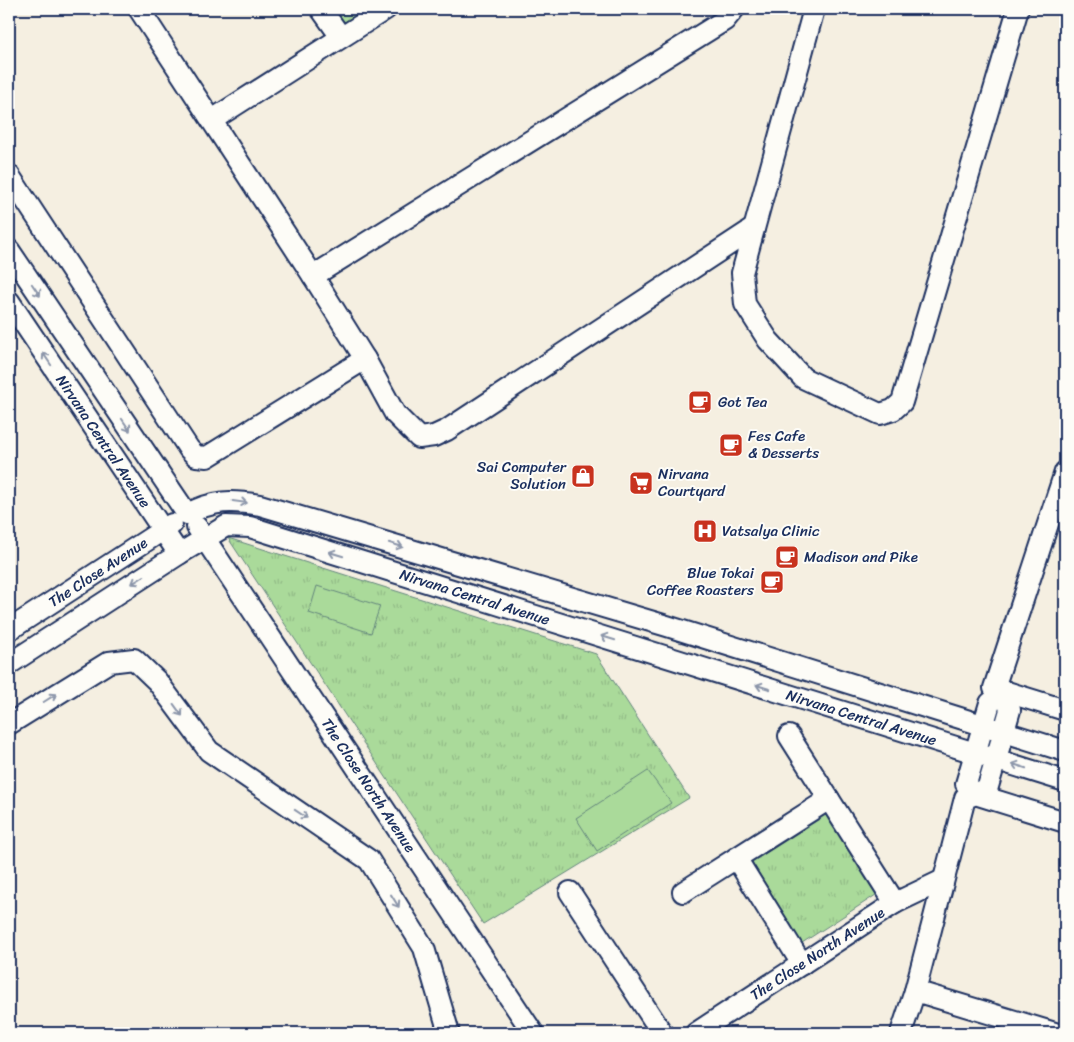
<svg xmlns="http://www.w3.org/2000/svg" width="1074" height="1042" viewBox="0 0 1074 1042" font-family="Sriracha,sans-serif">
<style>
.park{fill:url(#park-tufts);stroke:#62847c}
.pitch{fill:#aada9a;stroke:#62847c}
.lines{fill:none;stroke-linecap:round;stroke-linejoin:round}
.minor-casing{stroke:#1b2f5e;stroke-width:24}
.minor{stroke:#fdfcf7;stroke-width:20}
.oneway{stroke:#8c96aa}
.labels{text-anchor:middle;stroke-width:4;stroke-linejoin:round;paint-order:stroke}
.poi-label{font-size:15px;fill:#1b2f5e;stroke:#fdfcf7;text-anchor:start}
.street-label{font-size:15px;fill:#1b2f5e;stroke:#fdfcf7}
</style>
<defs>
<pattern id="park-tufts" width="24" height="20" patternUnits="userSpaceOnUse" patternTransform="scale(1.25)"><rect width="24" height="20" fill="#aada9a"/><path d="M3 7l-1-3M5 7V3M7 7l1-3M15 17l-1-3M17 17v-4M19 17l1-3" fill="none" stroke="#92bb87"/></pattern>
</defs>
<rect width="100%" height="100%" fill="#f5efe1"/>
<filter id="ink" filterUnits="userSpaceOnUse"><feTurbulence type="fractalNoise" baseFrequency=".02" numOctaves="2"/><feDisplacementMap in="SourceGraphic" scale="10" xChannelSelector="R" yChannelSelector="G"/><feConvolveMatrix kernelMatrix="1 2 1 2 8 2 1 2 1" color-interpolation-filters="sRGB"/></filter>
<g filter="url(#ink)">
<path class="park" d="M334 9H368L345 24Z
M228 538 596 654 689 798 483 924Z
M829 813 879 893 802 943 752 862Z"/>
<path class="pitch" d="M317 586 380 606 371 633 309 613Z
M648 771 671 803 597 851 576 818Z"/>
<g class="lines">
<g class="minor-casing">
<g id="minor">
<path d="M139 9 313 276 365 359 395 414 419 438 434 436 447 430 754 228"/>
<path d="M321 9 341 37"/>
<path d="M814 9 742 273 745 304 768 340 803 378 880 414 893 410 902 402 1018 9"/>
<path d="M212 120 386 9"/>
<path d="M9 175 189 449 196 456 207 457 365 359"/>
<path d="M9 250 187 514C215 500 230 500 260 505L667 626 1065 751"/>
<path d="M313 276 725 20 734 9"/>
<path id="s1" d="M9 301 179 554 226 526 250 527 1065 781"/>
<path d="M1065 472 994 688 1065 710"/>
<path id="s2" d="M197 527 533 1033"/>
<path id="s3" d="M9 630 172 524"/>
<path d="M9 664 179 554"/>
<path d="M9 724 109 662 134 659 157 681 209 751 369 860 424 948 449 1033"/>
<path d="M789 736 895 903"/>
<path d="M736 858 802 964"/>
<path d="M570 892 662 1033"/>
<path d="M683 892 829 799"/>
<path d="M915 991 1055 1033"/>
<path id="s4" d="M696 1033 895 903 943 880"/>
<path d="M901 1033 915 991 965 798 987 790 1010 710 1005 691 990 703 966 784 975 794 1065 822"/>
</g>
</g>
<use href="#minor" class="minor"/>
</g>
<defs><path id="oneway-shaft" d="M-6 0H5M1.5-3L5.5 0L1.5 3" fill="none" stroke-width="1.6" stroke-linecap="round" stroke-linejoin="round" transform="scale(1.25)"/></defs>
<g class="oneway">
<use href="#oneway-shaft" transform="translate(36 290) rotate(56)"/>
<use href="#oneway-shaft" transform="translate(47 359) rotate(-124)"/>
<use href="#oneway-shaft" transform="translate(126 425) rotate(56)"/>
<use href="#oneway-shaft" transform="translate(240 502) rotate(8)"/>
<use href="#oneway-shaft" transform="translate(396 545) rotate(17)"/>
<use href="#oneway-shaft" transform="translate(336 554) rotate(-163)"/>
<use href="#oneway-shaft" transform="translate(138 580) rotate(148)"/>
<use href="#oneway-shaft" transform="translate(608 638) rotate(-163)"/>
<use href="#oneway-shaft" transform="translate(763 687) rotate(-163)"/>
<use href="#oneway-shaft" transform="translate(50 698) rotate(-32)"/>
<use href="#oneway-shaft" transform="translate(178 710) rotate(54)"/>
<use href="#oneway-shaft" transform="translate(1019 766) rotate(-162)"/>
<use href="#oneway-shaft" transform="translate(301 814) rotate(34)"/>
<use href="#oneway-shaft" transform="translate(395 901) rotate(58)"/>
</g>
</g>
<defs>
<g id="cafe-square" transform="scale(1.25)"><rect x="-9" y="-9" width="18" height="18" rx="4" fill="#c8321e" stroke="#fdfcf7"/><path d="M-5.5-4.5H6V0H3Q3 3.5 0 3.5H-2.5Q-5.5 3.5-5.5 0ZM3-3.2v2h1.7v-2ZM-6 4.5H4V6H-6Z" fill="#fff"/></g>
<g id="shop-square" transform="scale(1.25)"><rect x="-9" y="-9" width="18" height="18" rx="4" fill="#c8321e" stroke="#fdfcf7"/><path d="M-5-2.5h2.3a2.7 3.5 0 0 1 5.4 0H5L5.5 6h-11ZM-1.5-2.5h3a1.5 2.3 0 0 0-3 0Z" fill="#fff"/></g>
<g id="supermarket-square" transform="scale(1.25)"><rect x="-9" y="-9" width="18" height="18" rx="4" fill="#c8321e" stroke="#fdfcf7"/><path d="M-6-5.5h2.5l.6 2H6L4.5 2H-2.5L-4.4-4H-6ZM-1.5 3.2a1.3 1.3 0 1 0 .1 0ZM3 3.2a1.3 1.3 0 1 0 .1 0Z" fill="#fff"/></g>
<g id="hospital-square" transform="scale(1.25)"><rect x="-9" y="-9" width="18" height="18" rx="4" fill="#c8321e" stroke="#fdfcf7"/><path d="M-5-5h3v3.5h4V-5h3V5h-3V1.5h-4V5h-3Z" fill="#fff"/></g>
</defs>
<g fill-rule="evenodd">
<use href="#cafe-square" x="700" y="402"/>
<use href="#cafe-square" x="731" y="445"/>
<use href="#shop-square" x="583" y="476"/>
<use href="#supermarket-square" x="641" y="483"/>
<use href="#hospital-square" x="705" y="531"/>
<use href="#cafe-square" x="787" y="557"/>
<use href="#cafe-square" x="772" y="582"/>
</g>
<g class="labels">
<g class="poi-label">
<text x="718" y="407">Got Tea</text>
<text x="748" y="441">Fes Cafe<tspan x="748" dy="17">&amp; Desserts</tspan></text>
<text x="566" y="472" text-anchor="end">Sai Computer<tspan x="566" dy="17">Solution</tspan></text>
<text x="658" y="479">Nirvana<tspan x="658" dy="17">Courtyard</tspan></text>
<text x="722" y="536">Vatsalya Clinic</text>
<text x="804" y="562">Madison and Pike</text>
<text x="754" y="578" text-anchor="end">Blue Tokai<tspan x="754" dy="17">Coffee Roasters</tspan></text>
</g>
<g class="street-label">
<text dy="5" stroke="none"><textPath href="#s1" startOffset="169">Nirvana Central Avenue</textPath></text>
<text dy="5" stroke="none"><textPath href="#s3" startOffset="106">The Close Avenue</textPath></text>
<text dy="5" stroke="none"><textPath href="#s1" startOffset="619">Nirvana Central Avenue</textPath></text>
<text dy="5" stroke="none"><textPath href="#s1" startOffset="1024">Nirvana Central Avenue</textPath></text>
<text dy="5" stroke="none"><textPath href="#s2" startOffset="310">The Close North Avenue</textPath></text>
<text dy="5" stroke="none"><textPath href="#s4" startOffset="145">The Close North Avenue</textPath></text>
</g>
</g>
<rect width="1074" height="1042" fill="none" stroke="#fdfcf7" stroke-width="30"/>
<rect x="15" y="15" width="1044" height="1012" fill="none" stroke="#1b2f5e" stroke-width="2" filter="url(#ink)"/>
</svg>
